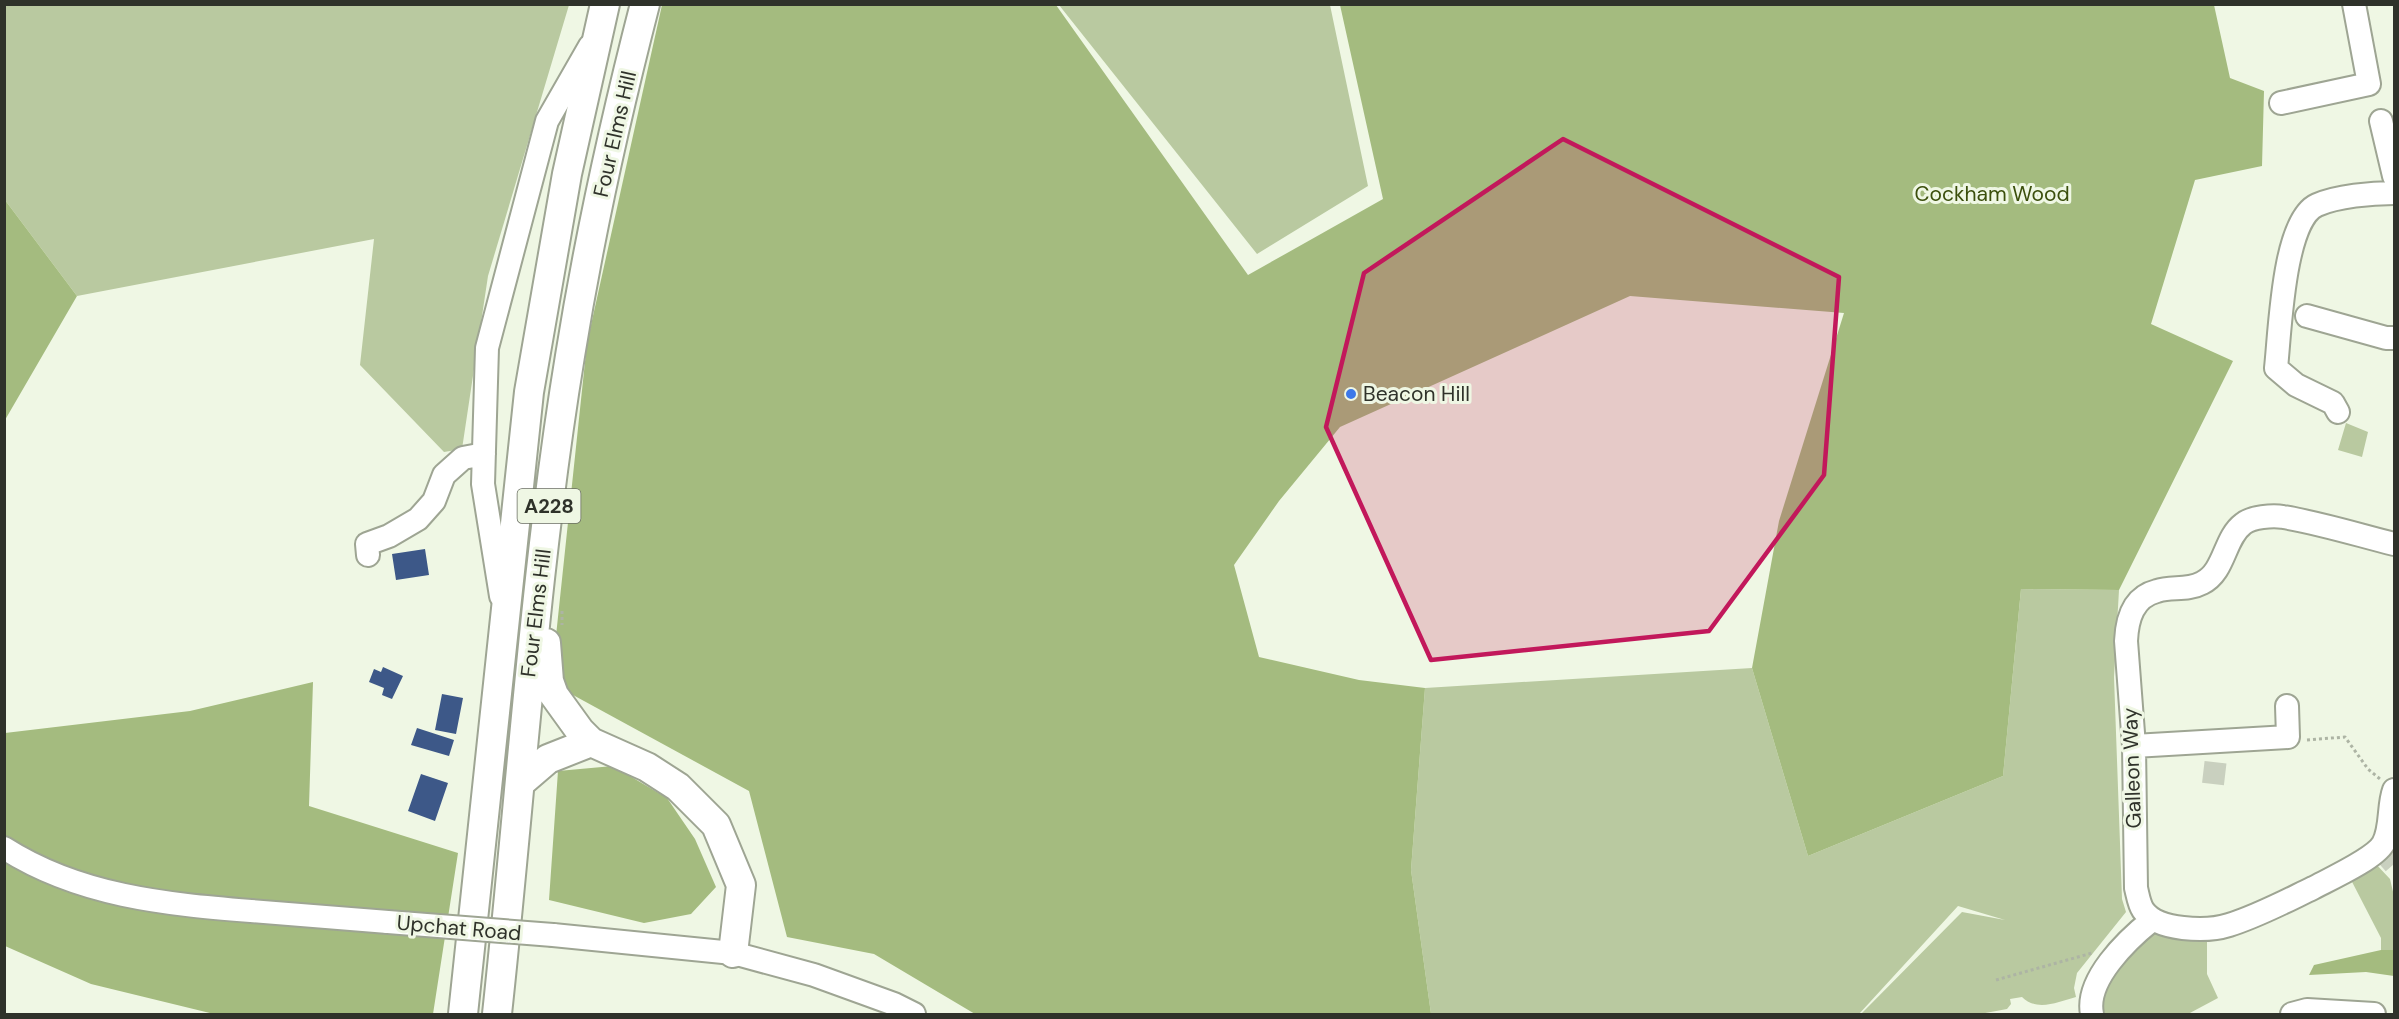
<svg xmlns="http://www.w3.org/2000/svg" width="2399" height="1019" viewBox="0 0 2399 1019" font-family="'DM Sans',sans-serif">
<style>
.green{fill:#b9c9a0}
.forest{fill:#a4bb7f}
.building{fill:#3d5888}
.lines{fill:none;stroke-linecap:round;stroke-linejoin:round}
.minor-tunnel{stroke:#c9d0bf;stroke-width:22;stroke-dasharray:22 11;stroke-linecap:butt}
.minor-casing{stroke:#9ea593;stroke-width:26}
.major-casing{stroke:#9ea593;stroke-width:32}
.path{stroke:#adb4a4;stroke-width:3;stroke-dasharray:3 3;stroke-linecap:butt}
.minor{stroke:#fff;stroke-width:22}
.major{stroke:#fff;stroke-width:28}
.minor-bridge-casing{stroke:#9ea593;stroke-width:26;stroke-linecap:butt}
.minor-bridge{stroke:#fff;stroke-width:22}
.marked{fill:#c2185b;fill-opacity:0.2;stroke:#c2185b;stroke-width:4.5;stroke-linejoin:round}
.poi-dot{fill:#3d78e8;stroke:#eff7e4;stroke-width:2}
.labels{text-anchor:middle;stroke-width:6;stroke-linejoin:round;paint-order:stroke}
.shield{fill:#eff7e4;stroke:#696d62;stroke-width:1.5}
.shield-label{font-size:20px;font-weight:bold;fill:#2f322a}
.street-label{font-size:21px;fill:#2f322a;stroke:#eff7e4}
.park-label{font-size:21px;fill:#3b4f0c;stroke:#eff7e4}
.poi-label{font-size:21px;fill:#2f322a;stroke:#eff7e4;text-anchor:start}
</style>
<rect width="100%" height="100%" fill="#eff7e4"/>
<path class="green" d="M408 4 569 5 488 276 462 449 444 452 360 365 374 239 77 296 5 200V5Z
M1059 5H1330L1368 186 1257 254Z
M2346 423 2368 432 2362 457 2338 450Z
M2021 589 2119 590 2114 677 2122 899 2126 912 2077 973 2074 988 2076 997C2058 1002 2037 1012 2022 997L2010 999 2011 1004 2007 1009 1980 1014H1861L1962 912 2005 920 1958 906 1859 1014H1431L1411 870 1425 688 1752 668 1808 856 2003 776Z
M2373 861 2390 879 2394 896V950H2381V938L2349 876Z
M2146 932 2207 933V974L2218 998 2188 1014H2105L2101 1002 2102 985Z"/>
<path class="forest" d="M662 5H1056L1248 275 1383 199 1340 5H2214L2230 78 2264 91 2262 166 2195 180 2151 324 2233 361 2119 590 2021 589 2003 776 1808 856 1752 668 1779 521 1844 313 1630 296 1340 427 1279 501 1234 565 1259 657 1359 680 1425 688 1411 870 1431 1014H975L874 954 787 937 749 791 551 683 587 343Z
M5 200 77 296 5 420Z
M313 682 309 806 458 853 433 1014H214L91 984 5 946V733L190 711Z
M613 766 667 798 695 839 716 887 691 914 644 923 549 900 558 771Z
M2381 950H2394V976L2366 972 2309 975 2314 965Z"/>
<path class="building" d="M425 549 429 575 396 580 392 554Z
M383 667 403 676 392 699 382 695 384 688 369 682 374 669 381 672Z
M442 694 463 698 456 734 435 730Z
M417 728 454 740 449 756 411 745Z
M421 774 448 783 435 821 408 811Z"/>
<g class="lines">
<path class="minor-tunnel" d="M2213 784 2216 758
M2387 856 2394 864"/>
<g class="minor-casing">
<path id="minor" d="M2281 103 2369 84 2354 4
M2381 121 2394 176
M2307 316 2386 338H2394
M2338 412 2333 403 2296 385 2276 368C2280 333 2283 220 2317 205 2337 196 2372 193 2394 193
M2394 544C2358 535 2320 523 2283 517 2273 515 2251 517 2243 524 2224 538 2225 572 2202 583 2187 591 2171 586 2157 591 2133 597 2127 619 2126 641L2134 746 2136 888C2138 896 2139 904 2143 910 2157 931 2207 932 2229 925 2258 916 2286 901 2313 888 2330 879 2374 859 2383 844 2392 828 2388 806 2394 790
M368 555 367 544 389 536 418 519 434 501 444 475 463 458 484 454
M501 596 483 484 487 348 547 121 590 46
M2134 746 2288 737 2287 706
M4 848C79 896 165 904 251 911 296 915 342 918 388 922
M553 935 733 953 814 975 894 1004 914 1014
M2092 1014C2085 980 2127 940 2152 920
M2292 1014 2307 1010 2374 1014"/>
</g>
<g class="major-casing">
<path id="major" d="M546 643 549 681 554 695 580 731 591 742 647 767 678 787 716 825 741 885 733 953
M520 783 548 759 591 742
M463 1014 529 392 567 174 605 4
M497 1014C521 795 534 574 570 356 589 238 615 120 645 4"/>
</g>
<path class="path" d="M562 611V625
M2307 740 2345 737 2368 769 2380 779
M1996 980 2092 953"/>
<use href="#minor" class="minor"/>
<use href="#major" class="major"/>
<g class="minor-bridge-casing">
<path id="minor-bridge" d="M388 922 553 935"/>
</g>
<use href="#minor-bridge" class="minor-bridge"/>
</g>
<path class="marked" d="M1563 139 1839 277 1824 475 1709 631 1431 660 1326 427 1364 273Z"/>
<circle class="poi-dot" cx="1351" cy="394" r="6"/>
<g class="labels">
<rect class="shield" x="517.5" y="489" width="63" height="34" rx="4.5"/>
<g class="shield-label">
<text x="549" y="513">A228</text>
</g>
<g class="street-label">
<text transform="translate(615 134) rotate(-77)" y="7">Four Elms Hill</text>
<text transform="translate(536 613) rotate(-83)" y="7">Four Elms Hill</text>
<text transform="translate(2132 768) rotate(-92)" y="7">Galleon Way</text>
<text transform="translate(459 928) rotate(5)" y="7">Upchat Road</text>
</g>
<g class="park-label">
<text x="1992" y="201">Cockham Wood</text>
</g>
<g class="poi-label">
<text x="1363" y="401">Beacon Hill</text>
</g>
</g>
<rect width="2399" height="1019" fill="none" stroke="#2f322a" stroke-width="12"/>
</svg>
